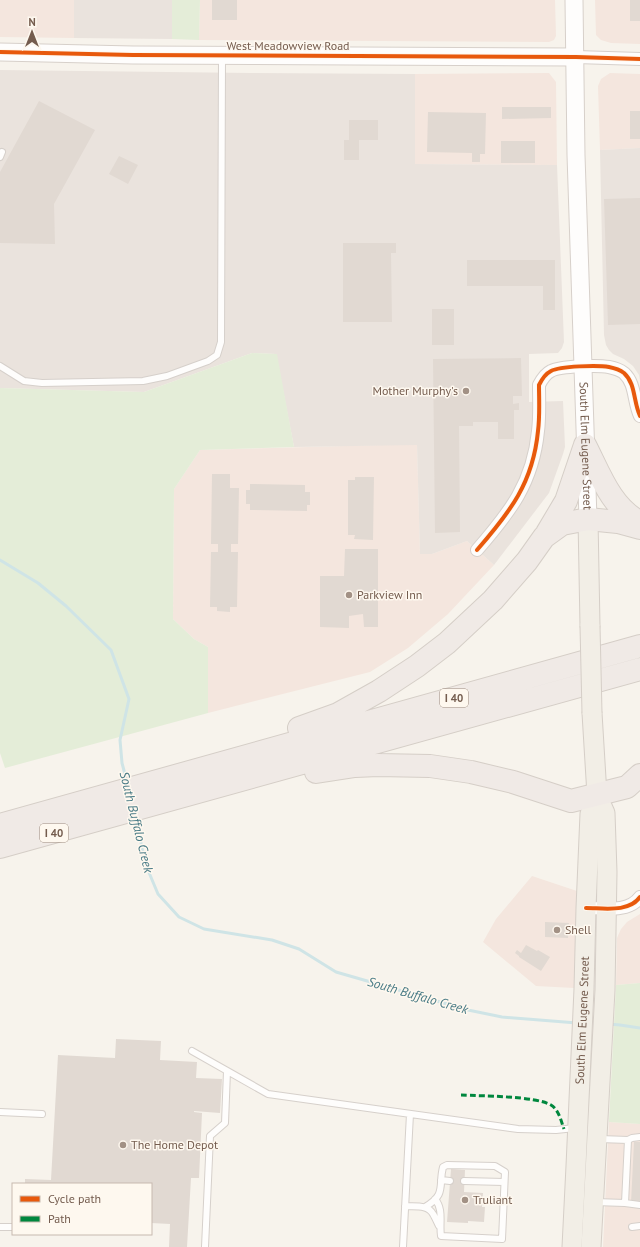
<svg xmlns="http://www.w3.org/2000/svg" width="640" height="1247" viewBox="0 0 640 1247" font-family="'PT Sans',sans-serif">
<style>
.commercial{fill:#f4e6de}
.industrial{fill:#eae3dd}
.green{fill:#e4edd8}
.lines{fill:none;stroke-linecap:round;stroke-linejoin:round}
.stream{stroke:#cfe4e6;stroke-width:3}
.building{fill:#e1d9d2}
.lane-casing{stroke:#d6d0cb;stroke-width:8}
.street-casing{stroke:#d6d0cb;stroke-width:14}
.secondary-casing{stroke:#d7d0ca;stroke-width:19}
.primary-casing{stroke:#d5cec7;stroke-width:21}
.highway-casing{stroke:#d5cec7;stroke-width:24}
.lane{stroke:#fefdfc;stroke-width:6}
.street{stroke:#fefdfc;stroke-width:12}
.secondary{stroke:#fefdfc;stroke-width:17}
.primary{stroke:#f2eee6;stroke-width:19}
.highway{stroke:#f0eae6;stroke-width:22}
.primary-bridge-casing{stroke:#d5cec7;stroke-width:21;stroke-linecap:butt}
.primary-bridge{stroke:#f2eee6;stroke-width:19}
.quiet{stroke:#00873e;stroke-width:3;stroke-dasharray:6 3;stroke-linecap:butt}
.cycleway-casing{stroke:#fef8ef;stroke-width:6}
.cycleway{stroke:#e8590c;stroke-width:4}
.poi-dot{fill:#a29185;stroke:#fef8ef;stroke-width:1.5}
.labels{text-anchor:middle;stroke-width:3;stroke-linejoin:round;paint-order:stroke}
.shield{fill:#fef8ef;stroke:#9d8b7e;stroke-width:1}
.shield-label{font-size:11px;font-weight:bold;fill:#745c4e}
.street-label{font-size:12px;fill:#745c4e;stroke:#fef8ef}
.poi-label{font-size:12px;fill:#745c4e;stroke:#fef8ef;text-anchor:start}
.water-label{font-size:13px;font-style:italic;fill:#487a85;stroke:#fef8ef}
</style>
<rect width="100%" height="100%" fill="#f7f3ec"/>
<path class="commercial" d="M0 0H74V38L0 37Z
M200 0H555L556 36 554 40 549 42 199 40Z
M595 0H640V44L611 43 601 40 596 35Z
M549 73 556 82 557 165 415 164V74Z
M610 73 640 74V148L600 150 598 86 601 79Z
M417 444 420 554H432L467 541 494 565 448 614 408 648 370 672 208 713V647L194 639 173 619 174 489 200 450Z
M532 876 577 891 574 988 536 986 483 942 496 919Z
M640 914V983L616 985 617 938 621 929 627 922Z
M609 1122 640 1124V1247H603Z"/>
<path class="industrial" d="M74 0H172V39L74 38Z
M0 70 251 73 415 74V164L557 165 564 342 562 348 558 353 529 354V402L563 401 565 447 563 454 549 493 494 565 467 541 432 554H420L417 445 294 447 276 354 252 353 144 392 0 388Z
M640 148V381L639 375 633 366 624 359 613 354 609 350 606 345 604 335 600 150Z"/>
<path class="green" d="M172 0H200L199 40 172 39Z
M252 353 277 354 294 447 200 450 174 489 173 619 194 639 208 647V713L5 768 0 753V388L144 392Z
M640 983V1124L609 1122 616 985Z"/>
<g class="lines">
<path class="stream" d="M0 560 38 583 66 606 111 650 129 699 120 740 122 763 127 782
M136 818 145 863 158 894 179 917 204 929 272 940 299 949 336 972 468 1010 502 1017 577 1023
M609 1024 620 1025 640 1028"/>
</g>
<path class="building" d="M212 0H237V20H212Z
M630 0H640V21H630Z
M39 101 95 130 54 204 55 244 0 243V172Z
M502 107H551V118L502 119Z
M630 111H640V139H630Z
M428 112 486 113 485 154H480V162H472V153L427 152Z
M349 120H378V140H359V160H344V140H349Z
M501 141H535V163H501Z
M119 156 138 165 128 184 109 174Z
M640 198V324L608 325 604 199Z
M343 243H396V253H391L392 322H343Z
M467 260H555V310H543V286H467Z
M432 309H454V345H432Z
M521 358 522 396H513V404L519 403V410H514V439H498V422H473V426H459L460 532 435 533 433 359Z
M212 474H230V488H239L238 544H231V552H238L237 607H230V612L217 611V607H210L211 552H218V544H211Z
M355 477H374L373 540 354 539 355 535H348V480H355Z
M250 484 305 485V492H310V505H307V511L250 510V504H246V490H250Z
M345 549H378V627H364L363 614 349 616V628L320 627V576H344Z
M545 922 569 923 568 938 545 937Z
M526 945 537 951 538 950 550 957 541 971 519 957V956L515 953 517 950 521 953Z
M116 1039 161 1041 160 1060 197 1062 196 1078 222 1079 220 1113 194 1111V1112L202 1113 199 1178H191L187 1247H169L170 1224 151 1223V1184H25V1179L51 1180 58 1055 115 1058Z
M634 1142H640V1203H631Z
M451 1169 465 1170 464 1192 483 1193 482 1207H485L484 1222 468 1221V1223L447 1222Z"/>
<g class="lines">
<g class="lane-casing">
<path id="lane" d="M0 157 2 152
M0 366 24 381 42 383 143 381 167 376 208 361 217 355 221 342 222 57
M192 1051 268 1094 518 1129 556 1130 575 1128
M0 1112 42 1114
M628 1140 632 1138 640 1137
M441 1180 450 1181
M464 1181 504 1182
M595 1202 625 1203 628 1140 600 1139
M625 1203 640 1205
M405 1206C414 1207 428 1204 433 1214 435 1217 437 1222 439 1226
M425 1207C447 1194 438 1186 443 1167L447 1165 495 1166 505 1172 502 1239 441 1236C439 1223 444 1210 435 1199
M0 1227H13
M632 1227 640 1226
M205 1247 210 1136 225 1123 227 1071
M403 1247 410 1114"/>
</g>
<g class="street-casing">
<path id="street" d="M576 57 640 59
M477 550C510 512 533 483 538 431 540 416 539 400 539 385 542 379 545 374 551 371 560 366 598 365 609 367 614 368 620 370 624 373 636 384 633 401 640 416
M586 908C603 908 629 913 640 897"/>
</g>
<g class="secondary-casing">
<g id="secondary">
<path id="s1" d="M574 0 576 155 588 519"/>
<path d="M0 52 133 55 576 57"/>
</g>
</g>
<g class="primary-casing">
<g id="primary">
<path d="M588 519 590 626"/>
<path id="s2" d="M572 1247 576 1166 584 989 586 908 590 814 597 795"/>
<path d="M591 1247 605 990 607 872 605 813 597 795 592 713"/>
</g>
</g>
<g class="highway-casing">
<path id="highway" d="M585 445C599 472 611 508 640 522
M547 533 566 501 585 445
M299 728 338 714 379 691 417 666 447 643 493 600 527 561 544 537 562 524 588 519 618 522 640 528
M316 772 355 766 378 765 430 766 471 772 513 782 571 801 627 787 640 775
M0 825 640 646
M0 847 640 669"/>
</g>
<use href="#lane" class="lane"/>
<use href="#street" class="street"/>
<use href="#secondary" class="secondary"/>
<use href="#primary" class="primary"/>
<use href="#highway" class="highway"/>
<g class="primary-bridge-casing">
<path id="primary-bridge" d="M590 626 592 713"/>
</g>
<use href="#primary-bridge" class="primary-bridge"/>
<path class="quiet" d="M461 1095C481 1096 536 1096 551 1105 559 1110 561 1121 564 1129"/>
<g class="cycleway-casing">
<path id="cycleway" d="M0 52 133 55 576 57 640 59
M477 550C510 512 533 483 538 431 540 416 539 400 539 385 542 379 545 374 551 371 560 366 598 365 609 367 614 368 620 370 624 373 636 384 633 401 640 416
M586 908C603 908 629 913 640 897"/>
</g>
<use href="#cycleway" class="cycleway"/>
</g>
<g class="poi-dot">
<circle cx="466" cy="391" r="4"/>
<circle cx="349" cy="595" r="4"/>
<circle cx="557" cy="930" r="4"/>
<circle cx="123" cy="1145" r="4"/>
<circle cx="465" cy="1200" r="4"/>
</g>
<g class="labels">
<g class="shield">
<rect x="440" y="689" width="28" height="18" rx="3"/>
<rect x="40" y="824" width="28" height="18" rx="3"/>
</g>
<g class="shield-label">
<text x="454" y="702">I 40</text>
<text x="54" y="837">I 40</text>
</g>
<g class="street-label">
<text x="288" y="50">West Meadowview Road</text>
<text dy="4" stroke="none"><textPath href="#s1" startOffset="446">South Elm Eugene Street</textPath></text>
<text dy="4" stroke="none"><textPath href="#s2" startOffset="227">South Elm Eugene Street</textPath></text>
</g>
<g class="poi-label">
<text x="458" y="395" text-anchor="end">Mother Murphy's</text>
<text x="357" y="599">Parkview Inn</text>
<text x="565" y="934">Shell</text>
<text x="131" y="1149">The Home Depot</text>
<text x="473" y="1204">Truliant</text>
</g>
<g class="water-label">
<text transform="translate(137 822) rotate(76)" y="5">South Buffalo Creek</text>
<text transform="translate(418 995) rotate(16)" y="5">South Buffalo Creek</text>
</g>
</g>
<rect x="12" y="1183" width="140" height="52" fill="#fef8ef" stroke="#c7baaf"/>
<rect x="20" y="1196" width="20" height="6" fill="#e8590c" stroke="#c7baaf"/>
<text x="48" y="1203" font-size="12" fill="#745c4e">Cycle path</text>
<rect x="20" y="1216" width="20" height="6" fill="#00873e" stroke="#c7baaf"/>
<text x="48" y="1223" font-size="12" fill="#745c4e">Path</text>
<g transform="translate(32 32)" stroke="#fef8ef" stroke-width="3" paint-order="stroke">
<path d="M0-3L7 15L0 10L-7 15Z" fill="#745c4e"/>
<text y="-6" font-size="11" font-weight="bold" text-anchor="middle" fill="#745c4e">N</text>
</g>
</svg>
